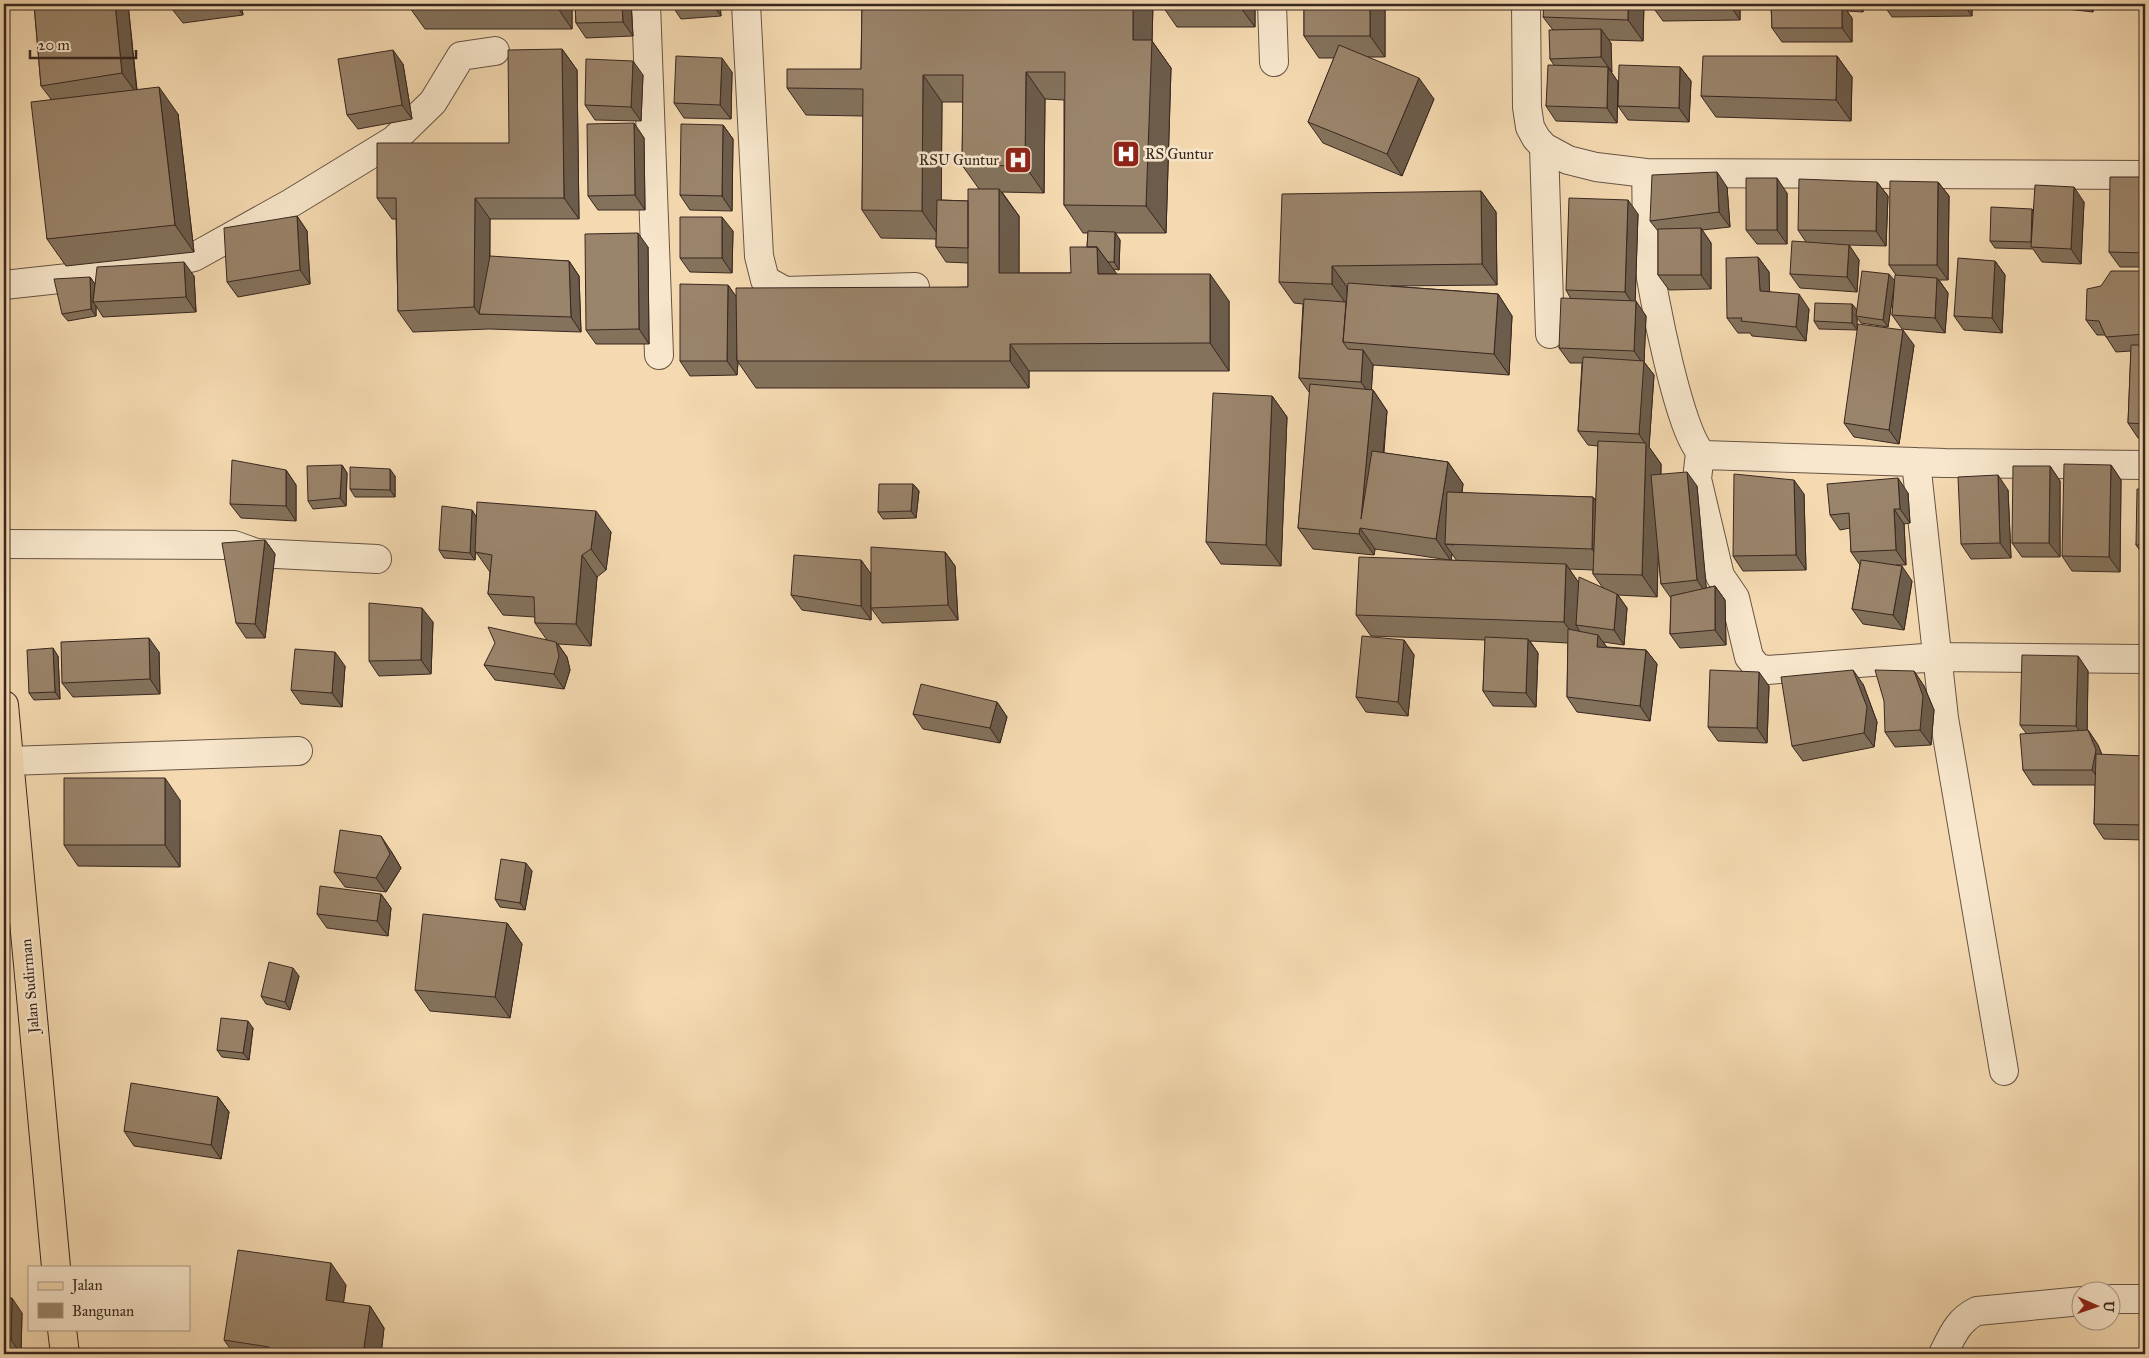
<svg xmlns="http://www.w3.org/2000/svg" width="2149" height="1358" viewBox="0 0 2149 1358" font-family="'IM FELL Great Primer',serif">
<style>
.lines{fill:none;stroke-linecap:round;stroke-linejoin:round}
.minor-casing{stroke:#675444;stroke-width:30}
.major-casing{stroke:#382720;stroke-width:30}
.minor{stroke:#f8e7cc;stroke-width:28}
.major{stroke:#f5dab1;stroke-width:28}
.wall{fill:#84725c;stroke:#382720;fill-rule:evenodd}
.shaded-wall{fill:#6c5c4b;stroke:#382720}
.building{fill:#9a846b;stroke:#382720}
.labels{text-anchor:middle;stroke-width:5;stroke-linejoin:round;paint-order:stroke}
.poi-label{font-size:15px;fill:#382720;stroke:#f8e7cc;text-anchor:start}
.street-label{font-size:15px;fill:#382720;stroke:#f8e7cc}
</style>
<rect width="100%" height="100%" fill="#f5dab1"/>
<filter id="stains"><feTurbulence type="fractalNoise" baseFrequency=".004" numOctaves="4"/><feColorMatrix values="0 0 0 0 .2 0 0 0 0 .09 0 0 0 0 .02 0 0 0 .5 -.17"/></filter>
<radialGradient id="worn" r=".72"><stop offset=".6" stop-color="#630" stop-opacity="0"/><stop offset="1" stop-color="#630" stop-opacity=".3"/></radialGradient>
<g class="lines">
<g class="minor-casing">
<path id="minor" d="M646 4 659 355
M746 4 759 256 765 280 785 291 915 287
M1272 4 1274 62
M1526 4 1527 107 1530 127 1536 138 1544 147 1568 160 1596 167 1646 173 2145 175
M1544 147 1550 334
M1646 173C1647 201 1646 229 1648 257 1651 286 1681 444 1704 455L1945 463 2145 465
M4 285 142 270 194 257 291 203 394 140 433 102 461 56 495 51
M1700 453 1697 479 1720 576 1735 598 1749 657 1758 668 1768 670 1937 657 2145 659
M1916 462 1944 718 2004 1071
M4 544 234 545 256 553 377 559
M9 761 298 751
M2112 1299H2145
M1943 1354C1952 1336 1958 1320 1977 1311L2082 1301"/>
</g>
<g class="major-casing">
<path id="major" d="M4 705 56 1267
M62 1329 65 1354"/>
</g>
<use href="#minor" class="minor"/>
<use href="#major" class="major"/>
</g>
<path class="wall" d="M34 4H128L137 89 178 114 194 252 66 266 47 239 51 99 41 86Z
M172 4H241L243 15 183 23 172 9Z
M410 4H572V29H425L410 8Z
M575 4H631L633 36 586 38 576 23Z
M671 4H720L721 16 681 19Z
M862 4H1153L1152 41 1171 68 1166 233H1115L1120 240 1119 270 1113 269 1116 274 1229 301V371H1029V388H756L738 362 737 375 690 376 680 361 728 285 736 297 968 287V263L946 262 936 247V239L881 238 862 210 863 116 806 115 787 88 861 69ZM1045 99 1064 100V205L1083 233H1088L1087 247 1071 273H1019V216L1002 192 1044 193ZM942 102H963L962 165 979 189 968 201 941 200Z
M1161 4H1255V27H1177Z
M1304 4H1385V57H1368L1434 99 1402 176 1323 143 1308 122 1334 58H1319L1304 36Z
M1644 4 1643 41 1608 40 1611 43V72L1618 82 1617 123 1556 121 1546 106 1554 65 1550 59 1553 30 1543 17Z
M1652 4H1740V20L1663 21 1652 6Z
M1771 4H1864L1863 12 1847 11 1852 18V42H1782L1772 28Z
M1883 4H1972V16L1892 17Z
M2023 4H2093V12Z
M2112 4H2145V6L2115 8Z
M562 49 577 70 579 219H490V258L569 261 579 276 581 332 489 329 413 332 398 311 396 219H392L377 198 509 143Z
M1837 56 1852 77 1851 121 1716 117 1701 96Z
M403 64 412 119 358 129 347 115Z
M1680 67 1691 81 1689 122 1628 120 1618 106Z
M732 72 731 119 684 118 674 103Z
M643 75 641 121 595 120 585 105Z
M634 123 644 138 645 210H598L588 196Z
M723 125 733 139 732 211 690 210 680 195Z
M2145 177V267H2120L2109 252Z
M1877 182 1888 196 1886 246 1849 245 1859 260 1857 292 1800 288 1790 274 1806 242 1798 230Z
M1938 182 1949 196 1948 280H1939L1948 293 1945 333 1902 329 1892 315 1896 275 1889 265Z
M1727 187 1730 227 1702 230 1711 243V289L1669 290 1658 275V231L1650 221Z
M1481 191 1496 212 1497 285 1391 286 1498 294 1512 316 1509 375 1373 365 1371 390H1373L1387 411 1384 453 1448 462 1463 484 1462 493 1593 497 1596 500 1598 446 1588 445 1578 431 1582 363H1570L1559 348 1571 299 1566 290 1638 214 1635 301 1646 316 1644 362 1654 375 1649 447 1661 464V474L1697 486 1706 588 1715 586 1725 600 1726 645 1680 648 1670 634 1671 598 1661 584 1658 552 1657 597 1618 595 1627 608 1624 645 1603 642 1607 647 1646 650 1657 664 1650 721 1577 712 1567 697 1568 643 1530 641 1538 653 1536 707 1493 706 1483 691 1485 640 1371 636 1356 615 1449 560 1375 549 1374 555 1313 549 1298 528 1310 393 1309 392 1299 378 1303 304 1294 303 1279 282ZM1452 554 1457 561 1451 560ZM1569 569 1593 570V574L1603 588 1579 583Z
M1787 193V244H1757L1746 230Z
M2084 202 2081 264 2042 262 2033 249 1995 248 1990 241 2032 209 2033 210Z
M297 216 307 231 310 284 238 297 227 282Z
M733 231 732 273 690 272 680 258Z
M648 247 649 344H596L586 330Z
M1758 257 1769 272V292L1809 309 1806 341 1752 336 1750 333H1738L1727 318Z
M1995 261 2005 275 2002 333 1964 330 1954 316Z
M2145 271V438H2138L2128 423 2131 351 2116 352 2105 335H2097L2086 320 2101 286Z
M194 276 196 312 103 317 96 306V316L68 321 62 314 90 277 95 284Z
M1895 281 1888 327 1861 323 1857 318V330L1819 329 1814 321 1852 304 1856 310Z
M1914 345 1899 444 1854 437 1844 423Z
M1272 396 1287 417 1281 566 1221 564 1206 542Z
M342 465 347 473 346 506 313 509 308 501Z
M2111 465 2121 480 2120 572 2072 571 2062 556Z
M2050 466 2060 481V557H2022L2012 543Z
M286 470 296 485V521L241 518 230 504Z
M395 476V497H355L350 489Z
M913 484 919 491 916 518 883 519 878 512Z
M2145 489V552H2141L2136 545Z
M2008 490 2011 558 1971 559 1961 544Z
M1908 493 1910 523 1904 524 1906 565H1896L1912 581 1904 630 1863 624 1852 609 1860 565 1851 552 1850 528 1840 530 1830 515Z
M1804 494 1806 570 1743 571 1733 556Z
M472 510 476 517 611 532 606 570 597 577 591 646 558 644 567 657 570 670 564 689 495 680 484 665 547 640 535 623V617L503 615 488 594 490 572 476 552 475 560 444 558 439 550Z
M265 540 275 554 265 638H246L236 623Z
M945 552 955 566 958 620 882 623 871 608Z
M861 560 871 574V620L802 610 791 595Z
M433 622 431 674 379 676 369 661Z
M1404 640 1414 655 1408 716 1366 712 1356 697Z
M159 652 160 694 73 697 62 683Z
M58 656 60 699 34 700 29 693Z
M2078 656 2088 671 2087 730H2088L2098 745 2102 755 2145 756V840L2104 839 2094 824 2095 785H2033L2023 770 2026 733 2020 725Z
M345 666 342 707 301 704 291 690Z
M1914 671 1924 686 1934 710 1931 745 1895 747 1885 732Z
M1863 684 1877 722 1874 747 1803 761 1792 746Z
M1769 686 1767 743 1718 741 1708 727Z
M997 702 1007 717 1000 743 923 729 913 714Z
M180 800V867L78 866 64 845Z
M391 851 401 868 386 892 345 887 334 872Z
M532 871 525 910 500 907 495 899Z
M381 894 391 908 388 936 327 928 317 914Z
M507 923 522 944 510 1018 430 1011 415 990Z
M299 976 290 1010 266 1004 261 996Z
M253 1028 249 1060 222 1057 217 1050Z
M218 1097 229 1112 221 1159 134 1146 124 1131Z
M346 1285 343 1303 370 1306 384 1328 381 1354H234L224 1340Z
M4 1298 22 1313 21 1354H4Z"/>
<path class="shaded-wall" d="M115 4H128L137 94 122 73Z
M235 4H241L243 15Z
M557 4H572V29L557 7Z
M622 4H631L633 36 623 22Z
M712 4H720L721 16Z
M1133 4H1153L1152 41 1171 68 1166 233 1146 206 1133 40Z
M1238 4H1255V27Z
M1370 4H1385V57L1370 36Z
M1628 4H1644L1643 41 1628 20Z
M1730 4H1740V20L1730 5Z
M1842 4 1852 18V42L1842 28Z
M1858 4H1864L1863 12Z
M1963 4H1972V16Z
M2088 4H2093V12Z
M1601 29 1611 43 1612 72 1601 57Z
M562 49 577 70 579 219 564 198Z
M393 50 403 64 412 119 402 105Z
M1837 56 1852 77 1851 121 1836 100Z
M722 58 732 72 731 119 720 105Z
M633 61 643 75 641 121 631 107Z
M1608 67 1618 82 1617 123 1607 108Z
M1680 67 1691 81 1689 122 1679 108Z
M1026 72 1045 99 1044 193 1025 166Z
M923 75 942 102 941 239 922 211Z
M1419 78 1434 99 1402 176 1387 154Z
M159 87 178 114 194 252 175 225Z
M634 123 644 138 645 210 635 195Z
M723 125 733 139 732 211 722 196Z
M1717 172 1727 187 1730 227 1719 212Z
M1777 178 1787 193V244L1777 230Z
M1877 182 1888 196 1886 246 1876 231Z
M1938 182 1949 196 1948 280 1937 265Z
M2074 187 2084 202 2081 264 2071 249Z
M999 189 1019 216V301L999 273Z
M1481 191 1496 212 1497 285 1482 264Z
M475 198 490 219 489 314H479L474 307Z
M1628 200 1638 214 1635 307 1625 292Z
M2032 209 2037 216 2035 248 2031 242Z
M297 216 307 231 310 284 300 270Z
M722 217 733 231 732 273 722 258Z
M1701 228 1711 243V289L1701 275Z
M1115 232 1120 240 1119 270 1114 262Z
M638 233 648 247 649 344 639 329Z
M1849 245 1859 260 1857 292 1847 277Z
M1097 247 1117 274H1098Z
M1758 257 1769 272 1770 305 1760 291Z
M569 261 579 276 581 332 571 317Z
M1995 261 2005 275 2002 333 1992 318Z
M184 262 194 276 196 312 186 297Z
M1332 266 1347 287V305L1332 284Z
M1210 274 1229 301V371L1210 343Z
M1889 274 1895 281 1888 327 1883 320Z
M90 277 95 284 93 302 96 306V316L91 309Z
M1937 278 1948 293 1945 333 1935 318Z
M728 285 738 299 737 361 738 362 737 375 727 361Z
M1498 294 1512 316 1509 375 1494 354Z
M1799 294 1809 309 1806 341 1796 327Z
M1636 301 1646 316 1644 362 1654 375 1649 447 1661 464 1657 597 1642 575 1646 445 1639 434 1643 364 1634 351Z
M1852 304 1858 311 1856 316 1857 318V330L1852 323Z
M1903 330 1914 345 1899 444 1889 430Z
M1010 344 1029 371V388L1010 361Z
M1363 350 1373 365 1371 397 1361 382Z
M1373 390 1387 411 1376 530 1361 519Z
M1272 396 1287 417 1281 566 1266 545Z
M1448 462 1463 484 1454 545 1445 544 1452 554 1451 561 1436 539Z
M342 465 347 473 346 506 340 498Z
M2111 465 2121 480 2120 572 2109 557Z
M2050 466 2060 481V557L2049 543Z
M390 469 395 476V497L390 490Z
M286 470 296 485V521L286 506Z
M1687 472 1697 486 1707 595 1697 580Z
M1998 475 2008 490 2011 558 2000 543Z
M1898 478 1908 493 1910 523 1900 509Z
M1794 480 1804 494 1806 570 1796 555Z
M913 484 919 491 916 518 911 511Z
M1593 497 1608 519 1606 571 1592 549Z
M1894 509 1904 524 1906 565 1896 550Z
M472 510 477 518 475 560 470 553Z
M596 511 611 532 606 570 591 549Z
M1360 528 1375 549 1374 555 1359 534Z
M265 540 275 554 265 638 255 624Z
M945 552 955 566 958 620 948 605Z
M582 555 597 577 591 646 576 624Z
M861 560 871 574V620L861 606Z
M1566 564 1581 586 1576 625 1579 630V643L1564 622Z
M1902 566 1912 581 1904 630 1893 615Z
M1715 586 1725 600 1726 645 1715 630Z
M1617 594 1627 608 1624 645 1614 630Z
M422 608 433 622 431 674 421 660Z
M1598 635 1608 649 1597 647Z
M149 638 159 652 160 694 150 679Z
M1528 639 1538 653 1536 707 1526 693Z
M1404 640 1414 655 1408 716 1398 702Z
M556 642 567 657 570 670 564 689 554 674Z
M53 648 58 656 60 699 55 692Z
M1646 650 1657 664 1650 721 1640 706Z
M335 652 345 666 342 707 332 693Z
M2078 656 2088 671 2087 741 2076 726Z
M1853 670 1863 684 1877 722 1874 747 1864 733Z
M1914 671 1924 686 1934 710 1931 745 1920 730Z
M1759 672 1769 686 1767 743 1757 728Z
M997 702 1007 717 1000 743 990 728Z
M2088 730 2098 745 2106 764 2103 785 2092 770Z
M165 778 180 800V867L165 845Z
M381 836 391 851 401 868 386 892 376 878Z
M526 863 532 871 525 910 520 903Z
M381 894 391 908 388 936 377 921Z
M507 923 522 944 510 1018 495 997Z
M293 968 299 976 290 1010 285 1002Z
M248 1021 253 1028 249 1060 243 1053Z
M218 1097 229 1112 221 1159 211 1145Z
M331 1263 346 1285 341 1321 326 1300Z
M12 1298 22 1313 21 1354 11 1340Z
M370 1306 384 1328 381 1354H363Z"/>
<path class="building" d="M34 4H115L122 73 41 86Z
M172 4H208L172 9Z
M410 4H557V7L410 8Z
M575 4H622L623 22 576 23Z
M862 4H1133V40H1152L1146 206 1064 205 1065 72H1026L1025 166 962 165 963 75H923L922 211 862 210 863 89 787 88V69H861Z
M1304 4H1370V36H1304Z
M1544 4H1628V20L1543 17Z
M1652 4H1730V5L1652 6Z
M1771 4H1842V28H1772Z
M1601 29V57L1550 59 1549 30Z
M1339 45 1419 78 1387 154 1308 122Z
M562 49 564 198H475L474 307 398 311 396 198H377V143H509L508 50Z
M393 50 402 105 347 115 338 59Z
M676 56 722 58 720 105 674 103Z
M1703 56H1837L1836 100 1701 96Z
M586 59 633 61 631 107 585 105Z
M1548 65 1608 67 1607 108 1546 106Z
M1619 65 1680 67 1679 108 1618 106Z
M159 87 175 225 47 239 31 102Z
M634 123 635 195 588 196 587 124Z
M681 124 723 125 722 196 680 195Z
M1717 172 1719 212 1650 221 1652 175Z
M2110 177H2145V253L2109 252Z
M1746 178H1777V230H1746Z
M1799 179 1877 182 1876 231 1798 230Z
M1890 181 1938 182 1937 265H1889Z
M2035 185 2074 187 2071 249 2031 247Z
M968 189H999V273H1071L1070 247H1097L1098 274H1210V343L1010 344V361H737L736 288 968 287Z
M1481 191 1482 264 1332 266V284L1279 282 1282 194Z
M1569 198 1628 200 1625 292 1566 290Z
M937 200 968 201V248L936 247Z
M1991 207 2032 209 2031 242 1990 241Z
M297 216 300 270 227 282 224 228Z
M680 217H722V258H680Z
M1701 228V275H1658V229Z
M1088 231 1115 232 1114 262H1108L1097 247H1087Z
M638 233 639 329 586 330 585 234Z
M1792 241 1849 245 1847 277 1790 274Z
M490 256 569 261 571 317 479 314Z
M1758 257 1760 291 1799 294 1796 327 1741 321 1742 318H1727L1726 258Z
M1958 258 1995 261 1992 318 1954 316Z
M184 262 186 297 93 302 97 267Z
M1862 271 1889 274 1883 320 1856 316Z
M2111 271H2145V334L2106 337 2099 321 2086 320 2087 289 2101 286Z
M1895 275 1937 278 1935 318 1892 315Z
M90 277 91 309 62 314 54 279Z
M1348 283 1498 294 1494 354 1343 342Z
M680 284 728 285 727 361H680Z
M1561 298 1636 301 1634 351 1559 348Z
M1304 299 1346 302 1343 342 1348 349 1363 350 1361 382 1299 378Z
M1815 303 1852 304V323L1814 321Z
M1858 324 1903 330 1889 430 1844 423Z
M2131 345H2145V424L2128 423Z
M1583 357 1644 361 1639 434 1578 431Z
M1310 384 1373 390 1361 519 1372 451 1448 462 1436 539 1360 528 1359 534 1298 528Z
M1213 393 1272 396 1266 545 1206 542Z
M1598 441 1646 443 1642 575 1593 574Z
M232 460 286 470V506L230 504Z
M2064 464 2111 465 2109 557 2062 556Z
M342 465 340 498 308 501 307 466Z
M2013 466H2050L2049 543H2012Z
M350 467 390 469V490L350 489Z
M1687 472 1697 580 1661 584 1651 475Z
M1734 474 1794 480 1796 555 1733 556Z
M1998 475 2000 543 1961 544 1958 477Z
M1898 478 1900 509H1894L1896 550 1851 552 1849 513 1830 515 1827 484Z
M879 484H913L911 511 878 512Z
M2137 489H2145V545H2136Z
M1447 492 1593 497 1592 549 1445 544Z
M477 502 596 511 591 549 582 555 576 624 535 623 534 597 488 594 492 555 475 552Z
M442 506 472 510 470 553 439 550Z
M265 540 255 624 236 623 222 543Z
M871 547 945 552 948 605 871 608Z
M794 555 861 560V606L791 595Z
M1359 557 1566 564 1564 622 1356 615Z
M1861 560 1902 566 1893 615 1852 609Z
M1579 577 1617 594 1614 630 1576 625Z
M1715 586V630L1670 634 1671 596Z
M369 603 422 608 421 660 369 661Z
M488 627 556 642 559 656 554 674 484 665 495 643Z
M1568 629 1598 635 1597 647 1646 650 1640 706 1567 697Z
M1362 636 1404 640 1398 702 1356 697Z
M1485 637 1528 639 1526 693 1483 691Z
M149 638 150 679 62 683 61 642Z
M53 648 55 692 29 693 27 650Z
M295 649 335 652 332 693 291 690Z
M2022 655 2078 656 2076 726 2020 725Z
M2141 655H2145V727H2143Z
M1710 670 1759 672 1757 728 1708 727Z
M1853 670 1867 707 1864 733 1792 746 1781 677Z
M1875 670 1914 671 1923 696 1920 730 1885 732 1884 701Z
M921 684 997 702 990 728 913 714Z
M2088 730 2096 750 2092 770H2023L2020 734Z
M2096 754 2145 756V825L2094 824Z
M64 778H165V845H64Z
M340 830 381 836 390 854 376 878 334 872Z
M501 859 526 863 520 903 495 899Z
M320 886 381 894 377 921 317 914Z
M423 914 507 923 495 997 415 990Z
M269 962 293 968 285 1002 261 996Z
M221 1018 248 1021 243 1053 217 1050Z
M131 1083 218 1097 211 1145 124 1131Z
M238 1250 331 1263 326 1300 370 1306 363 1354H268L269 1347 224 1340Z
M4 1298H12L11 1340H4Z"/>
<defs>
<g id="hospital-square" transform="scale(1.4375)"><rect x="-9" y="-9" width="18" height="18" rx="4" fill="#8f2418" stroke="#f8e7cc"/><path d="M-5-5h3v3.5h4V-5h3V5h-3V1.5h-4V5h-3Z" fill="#fff"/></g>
</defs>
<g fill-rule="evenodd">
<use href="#hospital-square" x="1126" y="154"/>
<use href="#hospital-square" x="1018" y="160"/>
</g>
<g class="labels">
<g class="poi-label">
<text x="1145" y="159">RS Guntur</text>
<text x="999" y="165" text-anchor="end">RSU Guntur</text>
</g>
<g class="street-label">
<text transform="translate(30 986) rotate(-95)" y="5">Jalan Sudirman</text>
</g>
</g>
<rect width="2149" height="1358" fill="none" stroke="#f5dab1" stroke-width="20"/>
<rect x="5" y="5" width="2139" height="1348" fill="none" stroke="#382720" stroke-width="2.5"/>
<rect x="10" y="10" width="2129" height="1338" fill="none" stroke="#382720"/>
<rect x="28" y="1266" width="162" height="65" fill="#f8e7cc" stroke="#ab9a87"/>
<rect x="38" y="1282" width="25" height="8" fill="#f5dab1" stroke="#ab9a87"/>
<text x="72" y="1290" font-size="15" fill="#382720">Jalan</text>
<rect x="38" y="1303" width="25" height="15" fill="#9a846b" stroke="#ab9a87"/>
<text x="72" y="1316" font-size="15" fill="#382720">Bangunan</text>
<g transform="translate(2096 1306) rotate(92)"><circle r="24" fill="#f8e7cc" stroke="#ab9a87"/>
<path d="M0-4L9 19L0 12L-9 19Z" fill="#8f2418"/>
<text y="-8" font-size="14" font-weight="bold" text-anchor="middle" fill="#382720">U</text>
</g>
<path d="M30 50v8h106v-8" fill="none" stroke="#382720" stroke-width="2.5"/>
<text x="38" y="50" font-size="15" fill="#382720" stroke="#f8e7cc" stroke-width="4" paint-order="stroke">20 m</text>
<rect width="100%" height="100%" filter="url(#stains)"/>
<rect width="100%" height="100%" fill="url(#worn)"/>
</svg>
